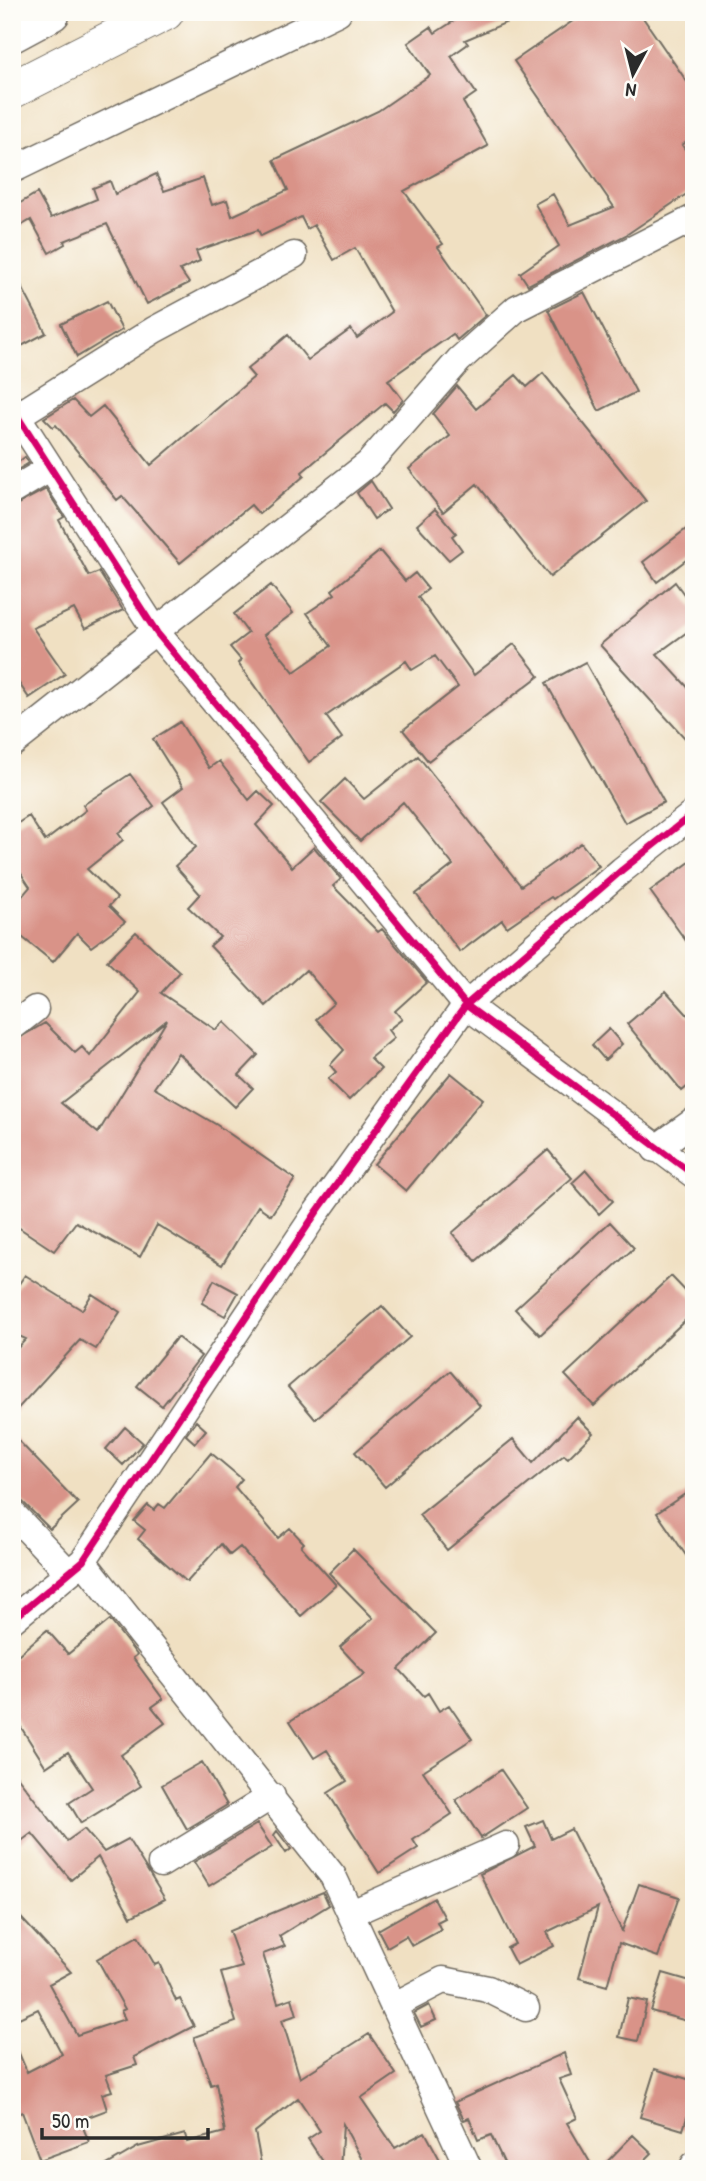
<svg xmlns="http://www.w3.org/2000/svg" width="706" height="2181" viewBox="0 0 706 2181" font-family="'Patrick Hand',sans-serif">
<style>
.building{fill:#d99388;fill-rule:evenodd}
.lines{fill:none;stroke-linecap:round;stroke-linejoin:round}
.street-casing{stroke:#706a60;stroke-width:29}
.secondary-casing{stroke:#706a60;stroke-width:39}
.highway-casing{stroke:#706a60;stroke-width:41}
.street{stroke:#fff;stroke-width:26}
.secondary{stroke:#fff;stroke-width:37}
.highway{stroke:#fff;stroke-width:38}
.cycleway-casing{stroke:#fdfcf7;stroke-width:11}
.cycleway{stroke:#d6006c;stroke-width:7}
</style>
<rect width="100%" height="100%" fill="#fdfcf7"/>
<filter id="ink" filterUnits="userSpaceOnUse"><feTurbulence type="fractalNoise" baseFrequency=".0143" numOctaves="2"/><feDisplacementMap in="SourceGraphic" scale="14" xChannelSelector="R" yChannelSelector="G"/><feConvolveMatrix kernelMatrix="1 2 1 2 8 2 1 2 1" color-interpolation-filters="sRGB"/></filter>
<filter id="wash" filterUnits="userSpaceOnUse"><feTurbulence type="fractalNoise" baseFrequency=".00686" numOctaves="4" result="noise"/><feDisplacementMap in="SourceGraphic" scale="28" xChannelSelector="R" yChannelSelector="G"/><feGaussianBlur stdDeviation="1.57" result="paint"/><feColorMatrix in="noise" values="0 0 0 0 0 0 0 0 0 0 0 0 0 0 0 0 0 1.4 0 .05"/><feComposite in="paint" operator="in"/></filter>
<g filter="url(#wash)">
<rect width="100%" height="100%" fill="#f0e0c2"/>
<g id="blocks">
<path class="building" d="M468 12H531L465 40 468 44 451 56 476 93 463 102 488 146 404 191 443 244 438 247 486 315 457 340 453 334 388 380 403 400 393 411 385 403 302 472 304 476 259 514 251 505 180 563 122 496 117 500 56 425 53 427 44 418 73 400 89 417 103 406 151 465 254 377 247 369 288 335 308 360 351 329 357 338 392 312 355 248 334 260 314 225 307 229 301 217 261 236 258 230 196 251 200 261 180 270 189 283 147 304 107 224 64 241 65 244 49 253 31 220 12 231V208L37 193 51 218 97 199 93 188 110 181 115 194 156 174 164 191 203 178 212 205 227 200 232 216 288 190 274 160 378 111 430 75 408 43 431 27 435 33Z
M586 12H639L694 92V137L682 145 694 162V189L626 235 528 285 520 273 559 246 535 204 553 194 570 225 614 207 514 61Z
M12 268 46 333 12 351Z
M584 292 636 392 599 411 548 310Z
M107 301 122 330 77 357 61 324Z
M543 373 646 501 550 577 477 484 443 512 409 469 450 436 433 414 457 386 476 409 516 375 527 387Z
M25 457 29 463 12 473V467Z
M371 481 389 509 374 519 357 493Z
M46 489 64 517 59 520 89 576 99 572 123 610 85 629 74 609 33 628 65 674 29 698 12 673V507Z
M435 509 456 533 452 536 462 550 449 560 417 525Z
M694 523V554L657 582 643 562Z
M380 551 405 581 415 573 428 589 418 597 474 675 514 644 539 676 428 761 403 730 458 687 435 656 412 670 406 661 326 716 342 738 309 762 238 663 241 660 230 647 248 633 234 614 271 585 293 613 264 635 294 672 331 646 307 613 335 594 332 590Z
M675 582 694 608V627L657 654 694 694V748L600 645Z
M585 662 664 802 625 823 546 683Z
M180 722 209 768 219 761 249 800 258 791 274 806 256 825 292 867 314 847 341 879 333 886 378 932 382 929 427 982 395 1011 402 1019 388 1030 394 1038 370 1058 381 1069 349 1100 328 1079 336 1072 330 1065 344 1050 316 1019 334 1003 306 970 266 1006 210 946 220 937 188 907 200 894 175 866 196 847 163 802 183 787 153 739Z
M418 756 521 886 581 843 599 866 553 899 551 897 507 927 502 920 460 952 416 894 453 865 403 802 360 841 321 802 345 779 364 799Z
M130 774 154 806 118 833 123 840 87 869 117 898 109 906 125 922 91 947 77 933 53 962 12 929V908L30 887 12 860V827L29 816 45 841 86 810 83 805Z
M694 859V952L650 891Z
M136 932 180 972 161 993 216 1030 224 1022 258 1055 239 1075 253 1088 235 1107 178 1053 154 1088 217 1125 295 1179 271 1215 258 1206 222 1265 157 1225 140 1257 76 1222 54 1251 12 1223V1042L45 1023 75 1053 82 1047 90 1056 140 992 107 961ZM167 1020 98 1133 61 1103Z
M666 991 694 1022V1081L682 1091 627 1024Z
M609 1029 622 1044 605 1060 592 1045Z
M451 1073 483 1099 406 1191 374 1164Z
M548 1150 572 1178 476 1261 452 1233Z
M586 1170 613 1201 599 1214 572 1183Z
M610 1222 634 1248 540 1335 515 1309Z
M25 1275 82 1310 92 1294 120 1312 96 1349 80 1340 12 1415V1354L26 1339 12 1333V1294Z
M671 1276 694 1300V1312L594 1406 565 1375Z
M214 1280 238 1293 225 1316 202 1303Z
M382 1306 410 1337 315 1419 288 1387Z
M177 1337 201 1356 162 1406 137 1386Z
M450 1371 480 1406 385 1487 355 1452Z
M577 1417 593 1433 568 1458 564 1455 447 1550 419 1515 513 1439 533 1463Z
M196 1421 206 1430 195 1443 186 1435Z
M125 1427 143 1443 123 1465 106 1449Z
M12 1434 78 1503 50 1529 23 1502 12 1498Z
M211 1453 242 1479 235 1487 278 1538 290 1528 304 1543 301 1546 336 1585 301 1616 240 1547 230 1555 221 1544 187 1582 138 1539 145 1530 134 1521 148 1505 154 1510 159 1504 165 1508Z
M694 1488V1567L657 1513Z
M353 1549 436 1633 399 1669 424 1696 428 1693 439 1711 449 1705 472 1739 423 1771 452 1814 413 1840 418 1848 379 1873 328 1793 347 1781 327 1750 314 1758 290 1721 365 1674 340 1647 373 1618 329 1573Z
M110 1620 137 1655 133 1658 163 1699 152 1707 165 1723 121 1755 141 1786 81 1823 69 1803 92 1788 68 1752 46 1767 12 1713V1660L47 1630 68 1654Z
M202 1762 227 1805 187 1829 162 1785Z
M12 1770 67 1841 84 1829 104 1852 128 1839 165 1899 131 1917 98 1857 71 1880 32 1833 12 1848Z
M501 1770 527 1808 481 1838 456 1800Z
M543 1820 551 1839 571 1829 622 1931 639 1884 679 1897 658 1957 619 1943 607 1986 579 1978 598 1907 547 1932 554 1946 516 1965 507 1948 515 1944 480 1874 535 1846 526 1827Z
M257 1824 272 1847 209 1886 194 1862Z
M277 1831 291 1849 286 1853 274 1835Z
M323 1892 329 1905 279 1936 285 1946 263 1954 278 2003 292 1998 297 2015 282 2020 300 2078 369 2034 396 2074 361 2098 395 2148 425 2132 445 2169H367L343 2124 340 2169H328L308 2139 320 2131 298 2098 255 2132 262 2169H100L138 2147 185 2134 187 2142 225 2132 216 2083 211 2085 194 2037 236 2022 221 1973 242 1967 229 1931Z
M434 1898 445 1918 437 1922 441 1930 412 1946 406 1936 387 1947 378 1930Z
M12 1908 71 1972 49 1984 77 2035 125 2019 121 2011 125 2009 97 1959 138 1936 155 1965 159 1963 176 2001 180 1999 194 2026 134 2057 137 2065 106 2075 112 2091 102 2094 107 2110 80 2120 89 2142 40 2160 22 2112 12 2116V2037L27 2072 62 2054 38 2009 19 2018 12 2006Z
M663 1973 694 1982V2023L651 2011Z
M628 1998 647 2002 638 2041 619 2037Z
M429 2005 436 2020 421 2027 414 2013Z
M564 2053 571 2075 559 2079 577 2118 567 2123 594 2169H507L491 2135 478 2140 469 2118 464 2120 455 2102Z
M655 2069 694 2081V2095L683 2130 640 2117Z
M633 2135 652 2153 636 2169H600Z"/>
</g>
</g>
<g filter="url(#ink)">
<use href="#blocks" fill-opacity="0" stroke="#706a60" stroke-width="2"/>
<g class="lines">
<g class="street-casing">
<path id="street" d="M12 170 338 12
M12 408 157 633 466 1005 694 1175
M17 416 154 330 294 255
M12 491 49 469
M12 744 368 464 459 360 517 308 694 218
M12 1027 35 1009
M655 1149 694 1121
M12 1513 68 1572
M83 1561 333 1876 469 2169
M12 1620 83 1561 316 1213 466 1005 622 870 694 813
M161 1864 272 1796
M352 1913 506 1845
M395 2005 443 1980 488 1989 526 2008
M692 2169 694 2165"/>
</g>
<g class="secondary-casing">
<path id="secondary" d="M12 90 165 12"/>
</g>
<g class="highway-casing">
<path id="highway" d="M12 33 51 12"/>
</g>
<use href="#street" class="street"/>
<use href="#secondary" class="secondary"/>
<use href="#highway" class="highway"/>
<g class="cycleway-casing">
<path id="cycleway" d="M12 408 157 633 466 1005 694 1175
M12 1620 83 1561 316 1213 466 1005 622 870 694 813"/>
</g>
<use href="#cycleway" class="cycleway"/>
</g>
</g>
<rect width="706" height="2181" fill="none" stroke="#fdfcf7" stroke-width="42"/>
<g transform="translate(633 74) rotate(187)" stroke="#fdfcf7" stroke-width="5" paint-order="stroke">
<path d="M0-5L12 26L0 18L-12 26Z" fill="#2b2b2b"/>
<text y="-10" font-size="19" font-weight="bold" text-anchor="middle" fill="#2b2b2b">N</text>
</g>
<path d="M42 2128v10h166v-10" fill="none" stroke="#2b2b2b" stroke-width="3.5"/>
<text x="52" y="2128" font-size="21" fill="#2b2b2b" stroke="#fdfcf7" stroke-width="5" paint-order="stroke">50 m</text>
</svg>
